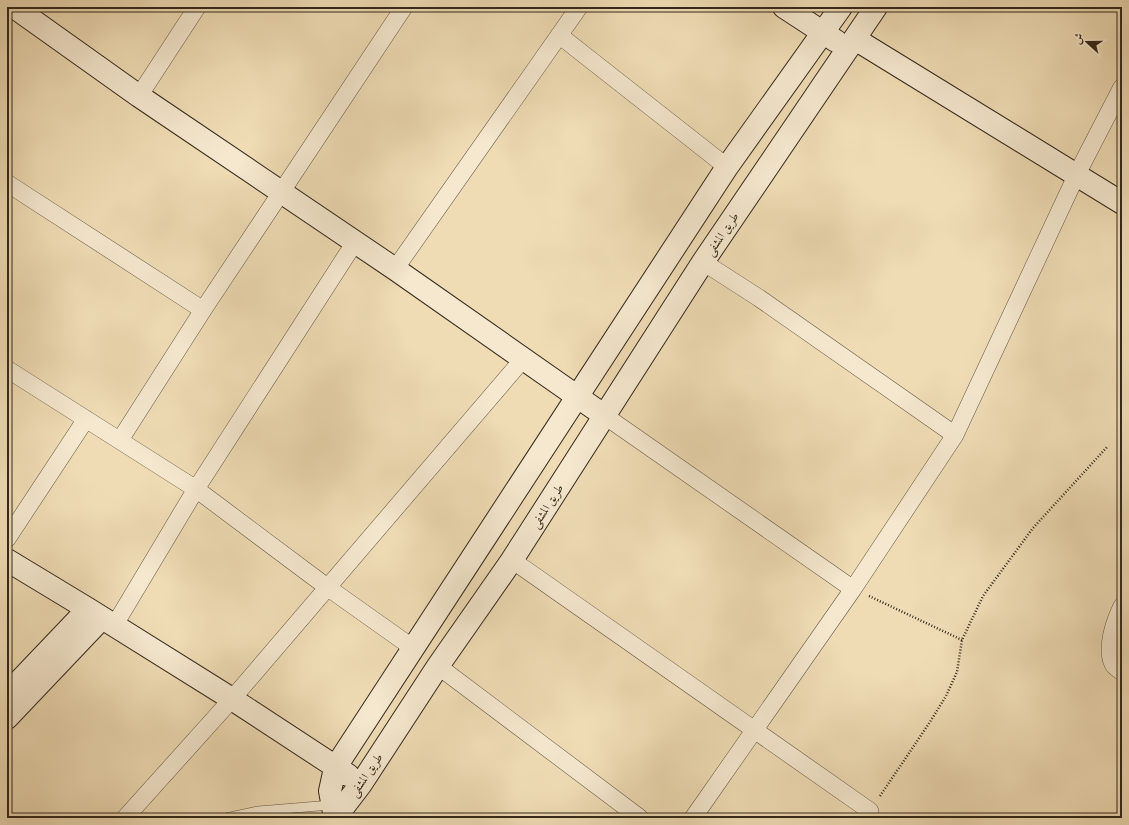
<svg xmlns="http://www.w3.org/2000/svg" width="1129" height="825" viewBox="0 0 1129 825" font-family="'IM FELL English',Amiri,serif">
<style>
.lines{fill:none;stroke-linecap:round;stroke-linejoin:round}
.lane-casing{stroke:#625542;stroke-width:10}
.street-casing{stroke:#625542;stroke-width:18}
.secondary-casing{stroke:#33281b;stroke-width:24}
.path{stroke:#33281b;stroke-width:2.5;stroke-dasharray:1 2;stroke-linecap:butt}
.lane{stroke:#f5e8cf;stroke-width:9}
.street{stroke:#f5e8cf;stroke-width:17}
.secondary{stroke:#f5e8cf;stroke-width:22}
.labels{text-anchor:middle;stroke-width:3;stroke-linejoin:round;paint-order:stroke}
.street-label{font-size:12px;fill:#33281b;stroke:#f5e8cf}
</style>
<rect width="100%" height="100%" fill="#efdcb5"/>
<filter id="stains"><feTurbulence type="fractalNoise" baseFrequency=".005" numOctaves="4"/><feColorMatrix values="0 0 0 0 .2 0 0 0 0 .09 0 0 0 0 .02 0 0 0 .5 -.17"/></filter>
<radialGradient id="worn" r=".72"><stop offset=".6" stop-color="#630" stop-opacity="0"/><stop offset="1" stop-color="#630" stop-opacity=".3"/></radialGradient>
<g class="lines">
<g class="lane-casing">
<path id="lane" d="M226 818 258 811 331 805"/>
</g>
<g class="street-casing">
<path id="street" d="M559 35 727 167
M139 96 197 7
M7 183 203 310
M703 262 759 298 955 435
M395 269 579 7
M7 369 196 489 327 587 413 648
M605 416 853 589
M120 440 203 310 404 7
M7 539 86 419
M512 560 870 811
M1122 606C1115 620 1105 648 1113 664 1114 667 1119 670 1122 672
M114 626 196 489 355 242
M438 666 640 818
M125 818 232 699 524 358
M693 818 853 589 955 435 1077 174 1122 87"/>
</g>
<g class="secondary-casing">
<path id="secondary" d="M14 7 139 96 395 269 605 416
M784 7 836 41
M855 39 1122 203
M7 560 88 609 232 699 348 775
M7 694 88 609
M7 718 102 618
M335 818 361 784 438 666 512 560 703 262 876 7
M335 818 330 791 335 768 727 167 841 7"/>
</g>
<path class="path" d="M869 596 962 640
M880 796 930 722 946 696 957 672 962 640 983 596 1033 528 1108 446"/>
<use href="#lane" class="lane"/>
<use href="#street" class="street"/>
<use href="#secondary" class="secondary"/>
</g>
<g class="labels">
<g class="street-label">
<text transform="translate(722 234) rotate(-56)" y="4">طريق المشفى</text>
<text transform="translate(547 506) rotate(-57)" y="4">طريق المشفى</text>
<text transform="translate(366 775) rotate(-56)" y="4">طريق المشفى</text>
</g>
</g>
<rect width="1129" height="825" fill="none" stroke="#efdcb5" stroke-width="24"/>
<rect x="8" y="8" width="1113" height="809" fill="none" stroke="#33281b" stroke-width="2"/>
<rect x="12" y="12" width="1105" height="801" fill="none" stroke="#33281b"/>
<g transform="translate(1087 42) rotate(291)" stroke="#f5e8cf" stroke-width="3" paint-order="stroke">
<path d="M0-3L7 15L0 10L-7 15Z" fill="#33281b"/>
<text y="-6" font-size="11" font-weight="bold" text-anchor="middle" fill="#33281b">ش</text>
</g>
<rect width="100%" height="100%" filter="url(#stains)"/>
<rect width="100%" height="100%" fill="url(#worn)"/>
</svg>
